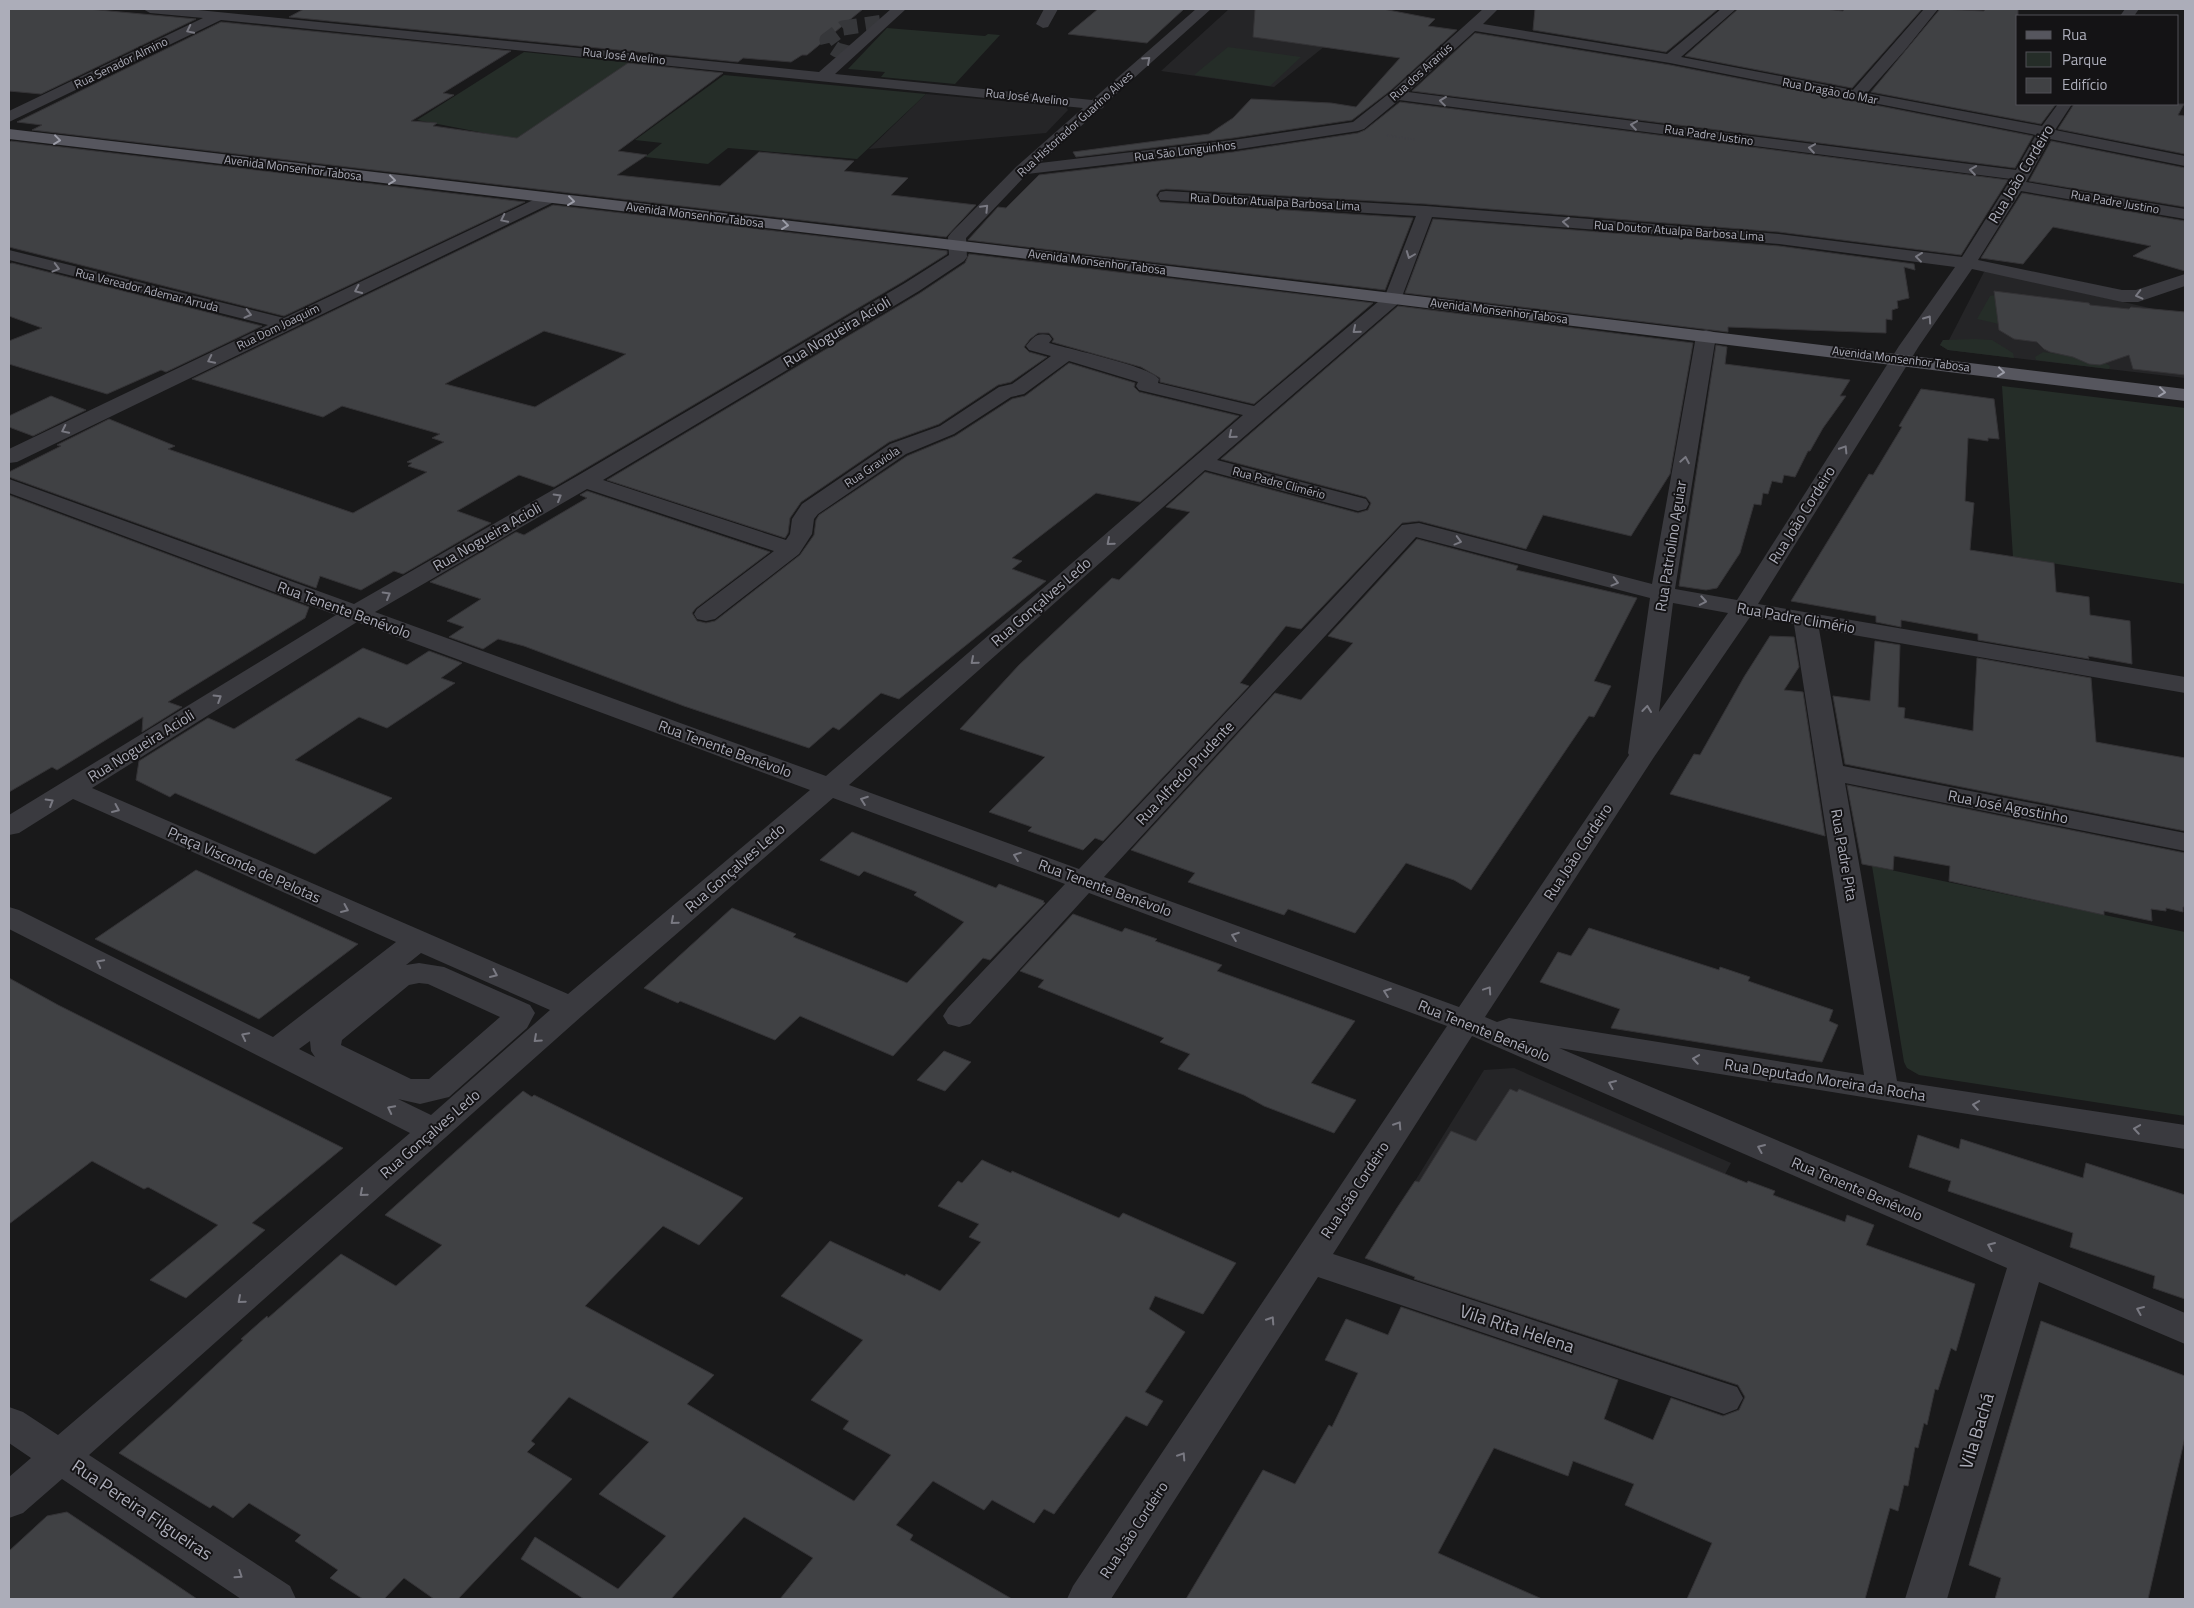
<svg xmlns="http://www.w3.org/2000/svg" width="2194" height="1608" viewBox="0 0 2194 1608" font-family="'Titillium Web',sans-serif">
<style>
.built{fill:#252527}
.green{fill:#252d28}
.building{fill:#404144;stroke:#343336;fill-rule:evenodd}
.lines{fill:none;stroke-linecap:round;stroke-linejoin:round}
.minor-tunnel{stroke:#36373a;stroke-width:15;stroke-dasharray:15 8;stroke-linecap:butt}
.path{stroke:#404046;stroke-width:2;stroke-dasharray:1 2;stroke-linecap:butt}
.minor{fill:#3a3a3f;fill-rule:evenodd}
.major{fill:#56565e;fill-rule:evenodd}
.oneway{stroke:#797982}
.oneway2{stroke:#9b9ca7}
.labels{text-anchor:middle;stroke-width:4;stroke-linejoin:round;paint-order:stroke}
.far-street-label{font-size:12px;fill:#acadb9;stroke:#141315}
.street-label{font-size:15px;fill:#acadb9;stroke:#141315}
.near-street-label{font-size:18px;fill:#acadb9;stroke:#141315}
</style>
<rect width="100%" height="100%" fill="#19191a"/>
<path class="built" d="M1229 9H1371L1274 87 1161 71Z
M926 94 1066 107 1068 110 1046 133 869 149Z
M1984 272H1991L2185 316V378L1948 350 1940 345 1943 340H1949Z
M1514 1068 1731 1163 1675 1267 1415 1181 1484 1070Z"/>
<path class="green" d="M887 28 985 36 988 34 1000 35 955 84 881 77 885 72 848 69Z
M1228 47 1301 57 1270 86 1194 75Z
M524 52 641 64 525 141 417 120Z
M724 75 926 94 857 159 728 148 708 164 645 157 662 143 635 140Z
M2001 294 1999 324 1977 319 1990 296Z
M1975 339 1992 340 2013 353 2014 358 1948 350 1940 345 1943 340Z
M2043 352 2072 356 2089 364 2105 363 2110 366 2109 369 2036 360 2035 357Z
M2002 386 2185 408V584L2013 557Z
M1872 866 2185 932V1116L1919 1075 1907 1068 1904 1062Z"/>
<path class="building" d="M9 9H88L196 19 41 94 9 91Z
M304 9H863L807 55H802L791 62 743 58 738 62 289 17Z
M1098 9H1184L1147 43 1068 34Z
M1255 9H1383L1435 19 1428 26 1457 30 1390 91 1352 120 1233 138 1076 157 1073 152 1209 134 1233 118 1251 99 1331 103 1356 107 1400 58 1253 37Z
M1535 9H1718L1666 52 1533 30Z
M1738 9H1825L1843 11 1844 9H1922L1852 88 1685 56Z
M1940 9 1984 11 1985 9H2018V104H2056L2041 124 1871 92Z
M221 22 511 51 443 93 454 95 411 121 437 123 433 126 517 138 628 63 723 73 618 151 647 155 617 175 720 186 759 152 854 161 844 171 908 178 891 195 976 205 946 237 32 130 42 125 17 122Z
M1475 33 1670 65 2033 136 2015 168 1412 91Z
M1400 102 2008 180 1961 255 1779 232 1426 204 1166 189 1160 190 1156 195 1160 202 1413 218 1385 290 968 240 998 207 1006 208 1039 175 1233 152 1358 133 1365 130Z
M2074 104H2184L2178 115 2185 116V154L2058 129Z
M11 141 525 202 284 316 9 247V143Z
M2051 141 2185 168V207L2029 181Z
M2022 193 2185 221V271L2133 256 2151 246 2053 227 2023 264 1981 258Z
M553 205 947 251V254L904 281 554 487 519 475 457 511 491 523 403 574 394 571 361 590 320 576 316 588 9 477V472L61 446 57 445 109 419 175 446 168 449 353 513 427 472 408 466 412 463 407 462 444 442 432 438 440 434 342 406 323 417 192 379ZM544 331 626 354 535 407 445 384Z
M1433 219 1779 246 1914 264 1915 270 1904 267 1909 298 1897 301 1898 308 1892 310V320L1886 319V333L1728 327V332L1405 293Z
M969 254 1373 303 1254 404 1160 382V378L1141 367 1052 342 1054 339 1049 333H1038L1030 339 1024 347 1029 352 1047 357 1011 382 998 385 939 424 889 442 801 502 790 518 788 533 785 538 607 480 920 293 965 263Z
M12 263 262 326 166 372 161 370 107 394 9 364V341L42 328 9 316V264Z
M1994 291 2089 303 2090 305 2129 309 2131 307 2185 312V375L2133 369 2129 355 2100 365 2089 364 2073 357 2050 352 2044 349 2037 342 2014 339 1999 330Z
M1398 306 1693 343 1670 474 1631 536 1543 515 1526 549 1419 521 1402 523 1301 629 1286 626 1240 683 1249 686 1103 841 1095 838 1083 850 1028 831 1032 827 989 812 1045 757 960 729 1019 665 1112 578 1119 580 1190 512 1166 507 1205 472 1358 513 1368 510 1371 503 1366 497 1221 459Z
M1716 345 1727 347 1725 364 1850 380 1840 396H1846L1823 428 1810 451H1808L1795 477 1784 475 1782 483 1772 481 1768 494 1763 493 1761 505 1754 504 1740 553 1717 588 1706 590 1679 586Z
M1069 363 1135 383 1134 387 1139 392 1239 416 1140 502 1096 493 1012 558 1022 561 1012 569 1046 581 899 699 881 693 839 730 833 727 809 748 684 706 524 646 498 639 483 649 449 637 464 627 447 621 481 599 430 582 516 532 524 535 587 498 580 495 587 491 770 552 696 608 692 613 697 621 706 623 715 621 800 555 814 535 816 520 819 515 907 456 955 436 1012 399 1025 396Z
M1921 389 1994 399 1999 439 1988 438V441L1968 438 1965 501 1974 503 1970 550 2054 563 2056 592 2089 597 2090 615 2130 621 2132 664 2088 656 2089 659 1978 640V634L1901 620V627L1876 622V616L1791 601 1869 474 1873 475 1902 427 1899 426Z
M51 396 86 410 33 436 9 427V416Z
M9 495 309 607 305 618 168 702 182 707 142 732 143 717 57 770 52 767 9 792Z
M1417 539 1518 566 1516 570 1637 598 1594 681 1611 686 1594 717 1589 716 1471 890 1454 880 1406 863 1355 933 1288 909 1284 915 1188 882 1195 873 1131 850 1275 693 1301 700 1353 643 1328 636Z
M1770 636 1794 637 1799 667 1784 690 1803 692 1825 836 1670 794 1694 754 1700 755 1744 677Z
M1875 641 1900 645 1898 707 1905 708 1904 718 1973 731 1977 658 2091 678 2096 742 2185 758V831L1845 764 1833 696 1870 701Z
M363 648 407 665 429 651 462 663 441 678 455 683 387 728 359 717 295 760 392 798 315 854 175 793 170 797 136 780 139 761 208 718 234 729Z
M1847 785 2185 853V907H2183V912L2166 908V911L2151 909 2152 921 2104 911V915L1949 881 1950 866 1894 856 1893 870 1862 864Z
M852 832 996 888 999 884 1044 901 1043 902 1045 903 990 960 983 958 893 1056 800 1016 775 1040 680 1001 678 1003 644 988 732 908 796 934 793 937 907 983 964 922 914 895 917 892 864 871 859 876 820 860Z
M196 870 358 944 259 1019 95 939Z
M1073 914 1122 932 1125 928 1157 939 1155 941 1222 965 1217 971 1355 1021 1311 1083 1356 1100 1334 1133 1264 1106 1244 1095 1178 1069 1190 1054 1160 1042 1164 1038 1038 987 1044 980 1020 971Z
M1589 928 1719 970 1720 967 1750 977 1748 981 1833 1010 1829 1021 1838 1025 1822 1062 1611 1028 1620 1009 1540 982 1558 952 1571 956Z
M9 978 58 1005 343 1148 252 1223 265 1230 186 1298 150 1280 218 1225 148 1187 144 1189 92 1161 9 1224Z
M944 1051 971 1062 945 1091 917 1080Z
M1510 1089 1517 1092 1519 1089 1747 1183 1748 1181 1775 1191 1773 1195 1845 1222 1847 1215 1874 1225 1866 1245 1975 1284 1956 1351 1951 1348 1938 1390 1935 1389 1927 1425 1924 1423 1918 1448 1915 1447 1908 1486 1904 1485 1898 1511 1890 1508 1865 1599H1687L1712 1543 1625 1505 1634 1484 1573 1461 1568 1476 1494 1448 1438 1553 1542 1599H1186L1263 1470 1295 1484 1329 1425 1332 1427 1358 1373 1325 1360 1346 1319 1388 1335 1401 1307 1618 1380 1604 1419 1653 1440 1671 1398 1723 1416 1739 1410 1745 1397 1738 1385 1414 1279 1415 1277 1365 1258 1397 1208 1415 1181 1419 1182 1451 1131 1476 1141Z
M523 1091 532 1097 534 1095 743 1198 699 1245 663 1226 585 1306 714 1375 687 1404 854 1501 891 1455 843 1429 849 1421 811 1400 863 1340 781 1296 830 1241 905 1276 906 1274 940 1291 981 1242 969 1237 979 1224 938 1206 958 1181 962 1183 982 1160 1011 1173 1012 1171 1119 1218 1123 1213 1236 1263 1203 1314 1155 1296 1149 1309 1185 1332 1145 1392 1163 1401 1147 1426 1126 1416 1054 1514 1044 1509 1034 1523 992 1500 984 1510 933 1481 896 1525 913 1535 910 1540 1012 1599H780L813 1558 744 1517 671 1599H584L521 1559 535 1537 618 1589 666 1536 599 1494 649 1442 569 1397 531 1441 535 1444 527 1452 572 1479 458 1599H434L404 1578 384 1599H363L330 1578 338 1570 295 1541 301 1535 249 1503 233 1518 213 1505 210 1508 119 1453 172 1406 243 1340 241 1339 267 1316 268 1318 341 1254 396 1286 442 1245 385 1215Z
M1918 1135 1959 1149 1961 1139 2083 1178 2086 1163 2185 1195V1299L2153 1288 2155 1276 2070 1247 2073 1233 1948 1191 1951 1181 1909 1167Z
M2041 1321 2185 1376V1437L2148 1599H1995L2001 1578 1969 1565Z
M67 1512 154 1570 197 1599H9V1551L47 1516Z"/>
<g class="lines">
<path class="minor-tunnel" d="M848 53 837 50 828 44 827 40 843 28 883 22"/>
<path class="path" d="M1387 135 1415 140"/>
<path class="minor" d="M143 9H188L819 72 891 9H906L835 74 1092 100 1196 9H1211L1105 104 1103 108 1100 109 1040 163 1233 140 1353 122 1391 92 1483 9H1498L1483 24 1667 54 1721 9H1736L1681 57 1853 90 1924 9H1938L1905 50 1867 93 2042 126 2058 104H2072L2055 130 2185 156V166L2050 139 2026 182 2185 209V219L2021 191 1978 260 2122 290H2136L2185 274V286L2138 302H2122L1972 269 1919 346 1758 604 2185 677V693L1819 629 1843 766 2185 833V851L1845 783 1897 1081 2185 1125V1149L1559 1048 2185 1313V1344L2039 1282 1947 1599H1905L2007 1268 1472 1036 1333 1254 1737 1387 1743 1398 1737 1409 1724 1414 1318 1277 1111 1599H1067L1073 1586 1447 1026 1089 893 970 1024 959 1027 948 1024 943 1016 948 1008 1065 884 833 798 583 1015 89 1455 290 1586 296 1599H241L62 1479 23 1513 9 1518V1477L31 1458 9 1443V1407L23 1412 58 1435 410 1133 9 929V907L19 910 273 1037 396 942 73 799 19 833 9 835V815L336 615 9 493V479L354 604 577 476 905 283 949 255 948 237 951 233 1016 167 1083 108 221 20 9 122V111L203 18 150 13ZM1475 31 1670 63 2036 135 2016 170 1408 92ZM1399 100 2011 179 1962 257 1779 234 1426 206 1166 191 1160 192 1158 196 1160 200 1416 216 1385 296 1254 406 1158 383 1159 379C1150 366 1068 349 1049 343L1052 339 1049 335C1037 332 1033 337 1026 346L1029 350 1051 356 1012 384 999 387 940 426 890 444 802 504 792 519 790 534 786 540 603 480 919 291 964 261 967 257 966 238 1027 174 1233 150 1358 131 1364 129ZM1432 217 1779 244 1955 267 1899 346 1737 600 1675 589 1716 336 1713 332 1706 330 1699 332 1696 336 1652 584 1419 523 1402 525 1079 869 849 785 1205 470 1358 511 1366 509 1369 504 1366 499 1217 460 1400 302ZM1069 361 1138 382 1136 386 1139 390 1243 415 826 776 375 612 587 489 774 551 697 609 694 614 697 619 706 621 715 619 799 554 812 534 814 519 818 514 906 454 954 434 1011 397 1024 394ZM1416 537 1650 598 1628 753 1629 755 1459 1007 1104 877ZM1673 603 1728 613 1659 712ZM1750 617 1794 624 1864 1075 1509 1018 1497 1022 1485 1017 1654 757ZM357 622 810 790 568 994 92 788ZM421 953 550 1010 431 1115 398 1099 420 1104 449 1097 527 1028 535 1013 530 1005 444 967 419 963 406 965ZM419 983 428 984 500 1017 429 1079H411L341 1045 342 1040 409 985ZM310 1041 311 1051 315 1057 299 1049Z
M1044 9H1058L1048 27 1043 28 1036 24Z
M2125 9H2139L2134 16H2120Z
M548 193 554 194 556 198 554 202 17 462 9 463V449L268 325 9 260V250L284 318Z"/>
<path class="major" d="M9 129 987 244 2185 389V401L987 254 9 139Z"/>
</g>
<defs><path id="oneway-chevron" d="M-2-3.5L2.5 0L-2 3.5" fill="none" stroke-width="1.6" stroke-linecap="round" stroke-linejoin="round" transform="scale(1.25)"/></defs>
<g class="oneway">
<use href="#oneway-chevron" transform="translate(190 30) rotate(154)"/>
<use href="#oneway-chevron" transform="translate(1147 60) rotate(-42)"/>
<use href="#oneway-chevron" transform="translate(1443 101) rotate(-173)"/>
<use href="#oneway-chevron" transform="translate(1634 125) rotate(-172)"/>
<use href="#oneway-chevron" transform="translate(1812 148) rotate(-172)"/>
<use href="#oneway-chevron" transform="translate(1973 170) rotate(-172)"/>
<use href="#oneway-chevron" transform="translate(985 208) rotate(-46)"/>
<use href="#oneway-chevron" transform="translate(504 219) rotate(154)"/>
<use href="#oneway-chevron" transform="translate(1566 222) rotate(-176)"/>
<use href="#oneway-chevron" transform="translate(1410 255) rotate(111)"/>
<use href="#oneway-chevron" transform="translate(1919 257) rotate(-173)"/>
<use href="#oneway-chevron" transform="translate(56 268) rotate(15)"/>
<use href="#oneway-chevron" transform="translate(358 290) rotate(155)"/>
<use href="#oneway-chevron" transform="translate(2139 295) rotate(166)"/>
<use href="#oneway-chevron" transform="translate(248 314) rotate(14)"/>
<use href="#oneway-chevron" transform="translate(1928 319) rotate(-55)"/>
<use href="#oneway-chevron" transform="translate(1356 330) rotate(140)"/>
<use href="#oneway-chevron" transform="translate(211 360) rotate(154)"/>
<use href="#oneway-chevron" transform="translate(65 430) rotate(154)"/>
<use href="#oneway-chevron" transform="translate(1232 435) rotate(140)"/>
<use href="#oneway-chevron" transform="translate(1844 449) rotate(-58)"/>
<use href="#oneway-chevron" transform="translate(1685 460) rotate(-80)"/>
<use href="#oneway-chevron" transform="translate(558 497) rotate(-30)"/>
<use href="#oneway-chevron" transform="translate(1458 541) rotate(15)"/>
<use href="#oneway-chevron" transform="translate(1110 542) rotate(139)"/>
<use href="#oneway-chevron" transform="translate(1615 582) rotate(15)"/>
<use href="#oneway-chevron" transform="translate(387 595) rotate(-30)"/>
<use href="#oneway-chevron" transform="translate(1703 601) rotate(10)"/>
<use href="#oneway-chevron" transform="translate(974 661) rotate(139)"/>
<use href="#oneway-chevron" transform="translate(218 698) rotate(-32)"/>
<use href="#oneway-chevron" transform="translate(1647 709) rotate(-83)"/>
<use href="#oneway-chevron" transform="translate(864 800) rotate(-160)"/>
<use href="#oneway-chevron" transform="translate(50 802) rotate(-31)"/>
<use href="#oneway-chevron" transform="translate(116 809) rotate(24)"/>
<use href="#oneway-chevron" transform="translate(1017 856) rotate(-160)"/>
<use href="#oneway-chevron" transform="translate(345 909) rotate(24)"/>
<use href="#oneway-chevron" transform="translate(674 921) rotate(139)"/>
<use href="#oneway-chevron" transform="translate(1235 936) rotate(-160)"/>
<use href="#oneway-chevron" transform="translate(100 963) rotate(-153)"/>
<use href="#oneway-chevron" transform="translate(494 974) rotate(24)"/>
<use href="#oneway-chevron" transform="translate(1488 990) rotate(-56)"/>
<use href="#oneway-chevron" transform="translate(1387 992) rotate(-160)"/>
<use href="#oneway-chevron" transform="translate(245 1036) rotate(-153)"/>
<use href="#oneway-chevron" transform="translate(537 1039) rotate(138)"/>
<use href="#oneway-chevron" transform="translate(1696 1059) rotate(-171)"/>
<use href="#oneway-chevron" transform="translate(1612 1084) rotate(-157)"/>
<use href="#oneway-chevron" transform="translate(1976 1105) rotate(-171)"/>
<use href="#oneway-chevron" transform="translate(391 1109) rotate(-153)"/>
<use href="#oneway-chevron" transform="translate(1398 1125) rotate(-57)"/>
<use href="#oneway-chevron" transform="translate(2137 1129) rotate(-171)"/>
<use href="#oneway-chevron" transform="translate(1761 1148) rotate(-157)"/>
<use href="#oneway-chevron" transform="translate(363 1193) rotate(139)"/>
<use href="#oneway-chevron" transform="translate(1991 1246) rotate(-157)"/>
<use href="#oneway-chevron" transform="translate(241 1300) rotate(139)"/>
<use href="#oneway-chevron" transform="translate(2140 1310) rotate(-157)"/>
<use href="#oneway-chevron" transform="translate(1271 1320) rotate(-57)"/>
<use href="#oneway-chevron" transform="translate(1182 1456) rotate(-57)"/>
<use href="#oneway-chevron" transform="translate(239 1575) rotate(34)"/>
</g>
<g class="oneway2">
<use href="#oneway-chevron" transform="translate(57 140) rotate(7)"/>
<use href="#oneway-chevron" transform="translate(392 180) rotate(7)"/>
<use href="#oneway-chevron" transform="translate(571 201) rotate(7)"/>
<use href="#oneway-chevron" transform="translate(785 225) rotate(7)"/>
<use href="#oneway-chevron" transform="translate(2001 372) rotate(7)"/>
<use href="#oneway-chevron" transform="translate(2162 392) rotate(7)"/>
</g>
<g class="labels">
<g class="far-street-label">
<text transform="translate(624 56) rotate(6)" y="4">Rua José Avelino</text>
<text transform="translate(121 63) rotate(-26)" y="4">Rua Senador Almino</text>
<text transform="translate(1421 72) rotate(-42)" y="4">Rua dos Arariús</text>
<text transform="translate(1830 91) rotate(11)" y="4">Rua Dragão do Mar</text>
<text transform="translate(1027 97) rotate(6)" y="4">Rua José Avelino</text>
<text transform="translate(1075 124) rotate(-42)" y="4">Rua Historiador Guarino Alves</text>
<text transform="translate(1709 135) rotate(8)" y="4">Rua Padre Justino</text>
<text transform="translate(1185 151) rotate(-7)" y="4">Rua São Longuinhos</text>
<text transform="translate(293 168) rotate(7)" y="4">Avenida Monsenhor Tabosa</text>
<text transform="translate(1275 202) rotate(3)" y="4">Rua Doutor Atualpa Barbosa Lima</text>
<text transform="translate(2115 202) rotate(10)" y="4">Rua Padre Justino</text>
<text transform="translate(695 215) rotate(7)" y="4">Avenida Monsenhor Tabosa</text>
<text transform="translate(1679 231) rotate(4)" y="4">Rua Doutor Atualpa Barbosa Lima</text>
<text transform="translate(1097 262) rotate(7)" y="4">Avenida Monsenhor Tabosa</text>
<text transform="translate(147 290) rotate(14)" y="4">Rua Vereador Ademar Arruda</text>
<text transform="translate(1499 311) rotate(7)" y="4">Avenida Monsenhor Tabosa</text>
<text transform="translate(278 327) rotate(-26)" y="4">Rua Dom Joaquim</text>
<text transform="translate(1901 359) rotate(7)" y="4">Avenida Monsenhor Tabosa</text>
<text transform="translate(872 467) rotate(-34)" y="4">Rua Graviola</text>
<text transform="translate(1279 483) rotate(15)" y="4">Rua Padre Climério</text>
</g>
<g class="street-label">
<text transform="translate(2021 174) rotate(-59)" y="5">Rua João Cordeiro</text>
<text transform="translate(837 332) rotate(-31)" y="5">Rua Nogueira Acioli</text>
<text transform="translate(1802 515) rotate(-58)" y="5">Rua João Cordeiro</text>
<text transform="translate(487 537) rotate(-30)" y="5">Rua Nogueira Acioli</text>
<text transform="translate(1671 546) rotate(-81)" y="5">Rua Patriolino Aguiar</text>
<text transform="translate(1041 602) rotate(-41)" y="5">Rua Gonçalves Ledo</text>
<text transform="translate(344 610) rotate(20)" y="5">Rua Tenente Benévolo</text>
<text transform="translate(1796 618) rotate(10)" y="5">Rua Padre Climério</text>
<text transform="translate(141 746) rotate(-32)" y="5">Rua Nogueira Acioli</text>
<text transform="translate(725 749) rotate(20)" y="5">Rua Tenente Benévolo</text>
<text transform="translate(1185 773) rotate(-47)" y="5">Rua Alfredo Prudente</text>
<text transform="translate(2008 807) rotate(11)" y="5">Rua José Agostinho</text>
<text transform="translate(1578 852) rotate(-57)" y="5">Rua João Cordeiro</text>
<text transform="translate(1844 855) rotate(80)" y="5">Rua Padre Pita</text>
<text transform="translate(244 865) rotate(24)" y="5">Praça Visconde de Pelotas</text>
<text transform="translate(735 868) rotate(-41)" y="5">Rua Gonçalves Ledo</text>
<text transform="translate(1105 888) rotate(20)" y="5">Rua Tenente Benévolo</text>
<text transform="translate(1484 1031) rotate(22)" y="5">Rua Tenente Benévolo</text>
<text transform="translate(1825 1080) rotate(9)" y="5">Rua Deputado Moreira da Rocha</text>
<text transform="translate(430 1134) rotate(-41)" y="5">Rua Gonçalves Ledo</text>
<text transform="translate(1857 1189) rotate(23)" y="5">Rua Tenente Benévolo</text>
<text transform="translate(1355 1190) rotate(-57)" y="5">Rua João Cordeiro</text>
<text transform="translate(1134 1530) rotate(-57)" y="5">Rua João Cordeiro</text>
</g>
<g class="near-street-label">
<text transform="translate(1517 1329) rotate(18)" y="6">Vila Rita Helena</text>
<text transform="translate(1977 1431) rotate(-73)" y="6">Vila Bachá</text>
<text transform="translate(142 1510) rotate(34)" y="6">Rua Pereira Filgueiras</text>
</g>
</g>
<rect width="2194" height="1608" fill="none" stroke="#acadb9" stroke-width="20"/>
<rect x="2016" y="15" width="162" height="90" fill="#141315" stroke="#515157"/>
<rect x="2026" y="31" width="25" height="8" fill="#56565e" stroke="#515157"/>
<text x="2062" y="40" font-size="15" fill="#acadb9">Rua</text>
<rect x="2026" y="52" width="25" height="15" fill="#252d28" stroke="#515157"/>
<text x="2062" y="65" font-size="15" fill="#acadb9">Parque</text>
<rect x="2026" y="78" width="25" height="15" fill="#404144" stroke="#515157"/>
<text x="2062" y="90" font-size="15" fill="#acadb9">Edifício</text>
</svg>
